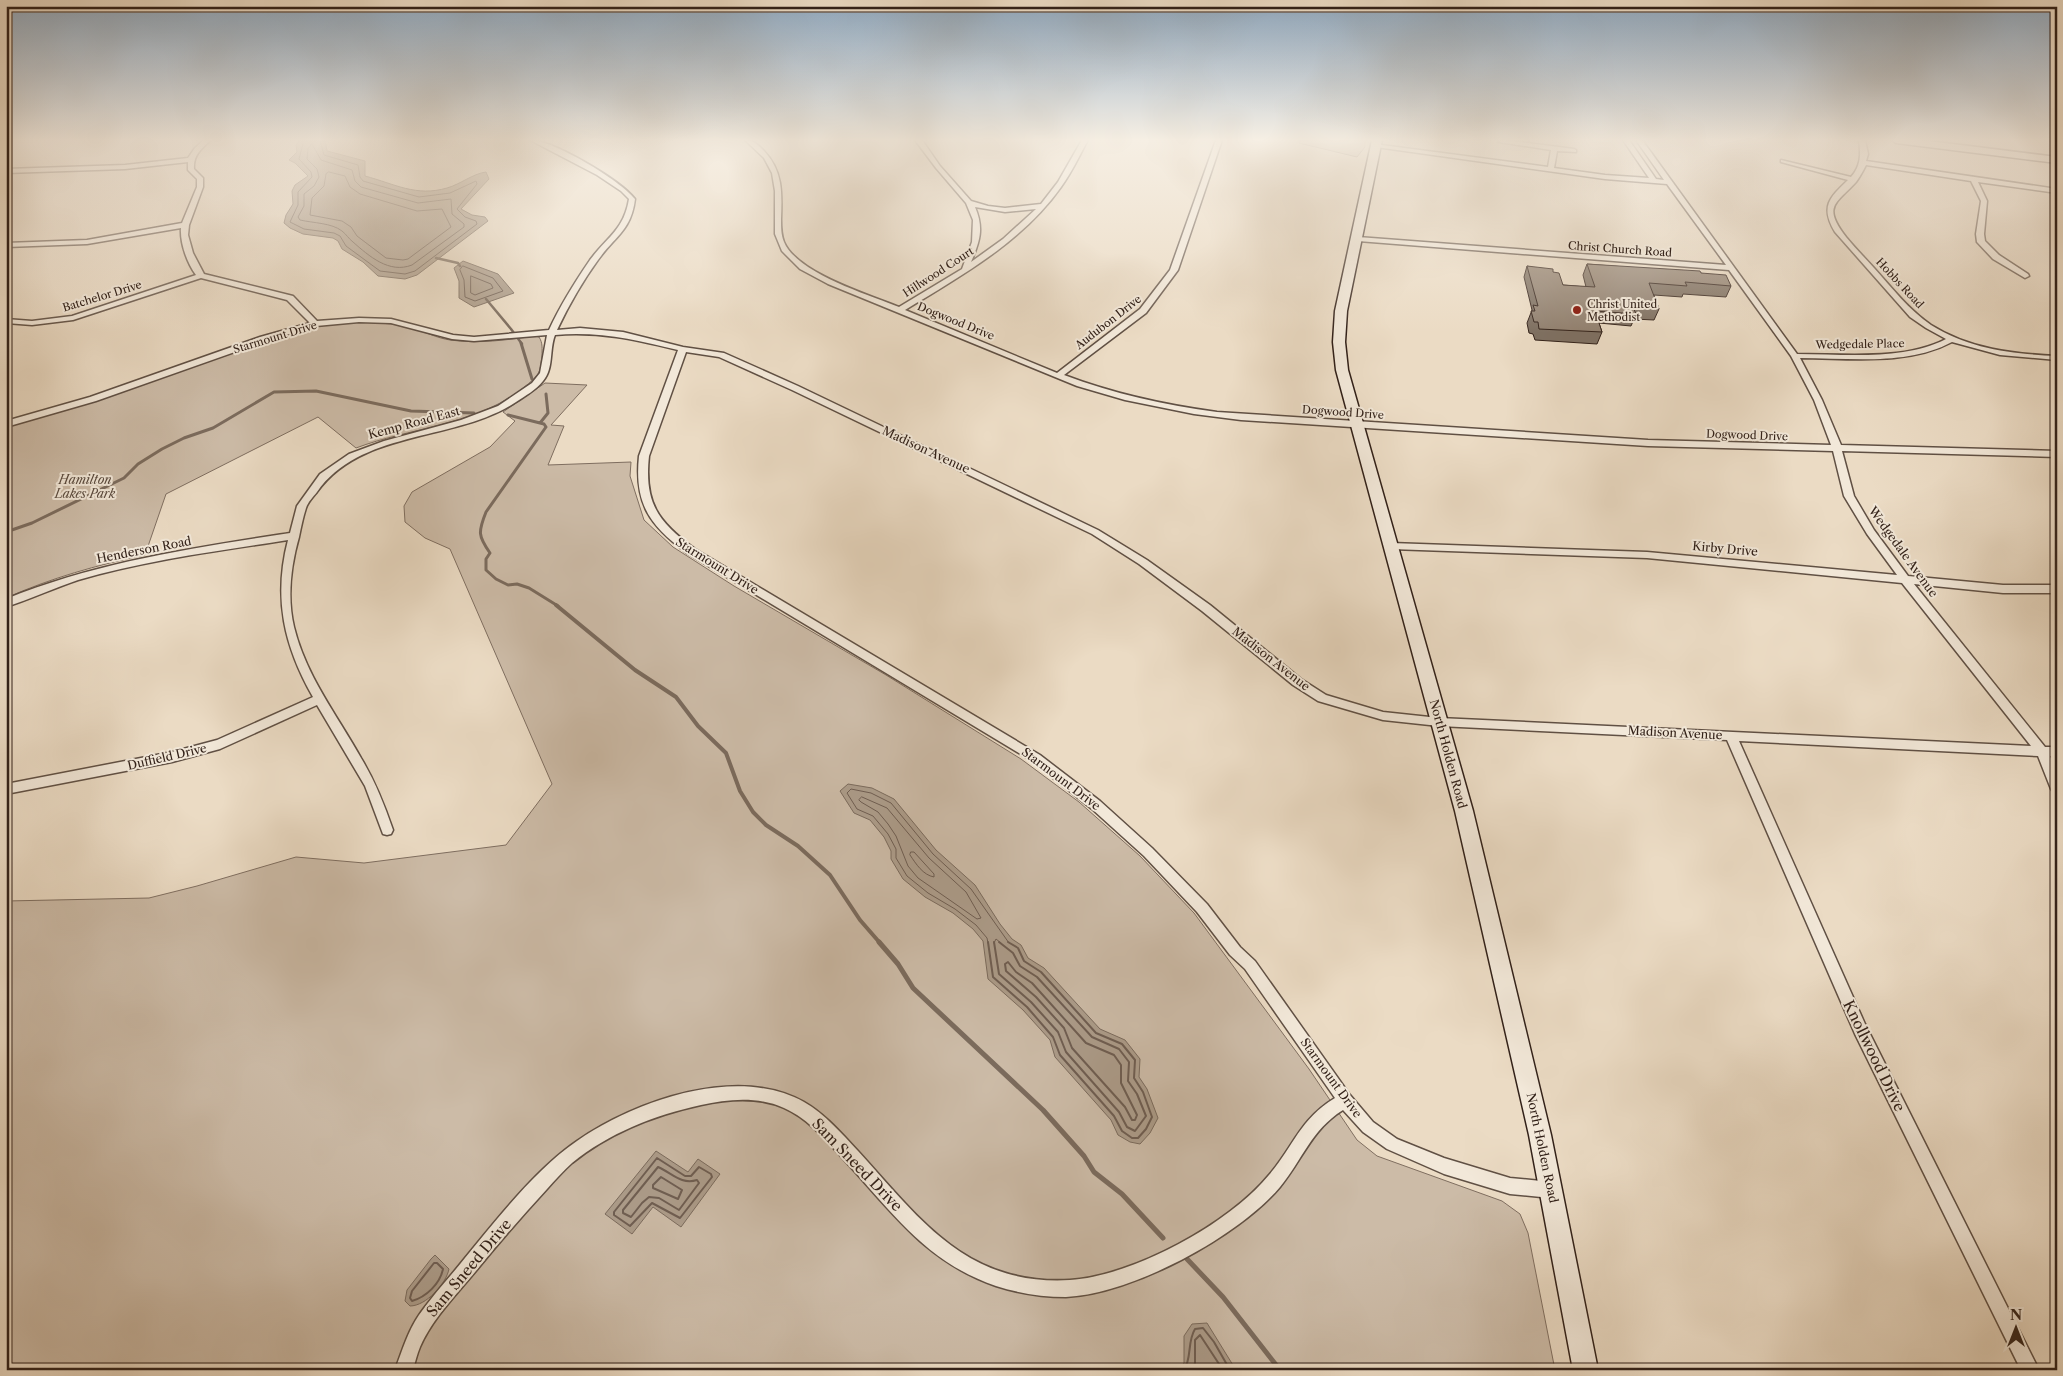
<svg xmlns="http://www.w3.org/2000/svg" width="2063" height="1376" viewBox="0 0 2063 1376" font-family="'Libre Caslon Text',serif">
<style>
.green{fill:#ccbba7;stroke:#7f6e60}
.water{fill:#ac9c8a;stroke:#7b6b5d}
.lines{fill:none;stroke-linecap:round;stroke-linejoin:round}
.shore-far1{stroke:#6f5e52;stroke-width:1}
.shore{stroke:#6f5e52;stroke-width:2}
.stream-far3{stroke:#7b6b5d;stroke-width:2.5}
.stream-far2{stroke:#7b6b5d;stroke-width:3}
.stream-far1{stroke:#7b6b5d;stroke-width:4}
.stream{stroke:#7b6b5d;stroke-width:5}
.street-casing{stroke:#605044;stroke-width:3}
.secondary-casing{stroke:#322119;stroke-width:3}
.street{fill:#f2e8d9;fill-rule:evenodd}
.secondary{fill:#f2e8d9;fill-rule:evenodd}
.wall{fill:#7e7062;stroke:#322119}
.building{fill:#928272;stroke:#322119}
.poi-dot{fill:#8f2418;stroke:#f2e8d9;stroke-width:2}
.labels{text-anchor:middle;stroke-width:4;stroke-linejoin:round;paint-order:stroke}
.far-street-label{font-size:11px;fill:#322119;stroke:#f2e8d9}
.far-poi-label{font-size:11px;fill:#322119;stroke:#f2e8d9;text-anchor:start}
.street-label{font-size:12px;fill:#322119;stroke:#f2e8d9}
.park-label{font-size:12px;font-style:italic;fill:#58483c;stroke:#f2e8d9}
.near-street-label{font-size:15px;fill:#322119;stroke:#f2e8d9}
</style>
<rect width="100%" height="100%" fill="#ebdbc4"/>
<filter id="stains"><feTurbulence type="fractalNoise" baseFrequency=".004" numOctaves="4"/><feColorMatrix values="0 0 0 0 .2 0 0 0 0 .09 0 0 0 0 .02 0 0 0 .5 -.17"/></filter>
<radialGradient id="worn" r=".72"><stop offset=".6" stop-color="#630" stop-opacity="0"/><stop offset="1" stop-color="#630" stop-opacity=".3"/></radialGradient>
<path class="green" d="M1301 140H1365V147L1357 157 1299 143Z
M358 322C376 323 395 323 413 328 425 332 437 338 450 340 479 344 506 340 535 336L539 337C543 343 542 349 542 356 541 362 541 369 538 374 533 381 524 387 518 392 470 426 409 428 356 448L318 417 166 494 145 555C97 565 51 578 6 598V426L96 401 296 331 318 326Z
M545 383 587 385 551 425 564 426 548 465 631 462 630 476 644 520 673 547 734 586 886 675 1021 759 1079 802 1140 856 1194 913 1309 1069 1357 1140 1377 1156 1502 1201 1520 1214 1528 1233 1555 1370H6V901L149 898 197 886 296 857 364 863 506 845 552 784 450 549 425 538 405 522 404 506 412 492 490 447 515 421 503 412Z"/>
<path class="water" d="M300 140H325L327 151 365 161V176C395 184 416 197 447 188 461 184 472 174 486 172L489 179 461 209 472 215 485 217 488 221 417 275 405 279 378 276 363 262 342 249 338 241 333 238 303 234 290 228 284 223 286 215 293 204 292 191 295 185 308 176 295 163 289 160 297 152 296 145Z
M463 261 498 274 514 293 474 307 459 298V281L454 268Z
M848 784 872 788 894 799 936 850 975 885 1000 924 1012 939 1021 945 1028 958 1044 968 1100 1029 1125 1040 1140 1059 1139 1077 1147 1089 1158 1118 1150 1133 1140 1144 1130 1142 1118 1135 1111 1120 1055 1057 1050 1040 1023 1010 988 979 983 941 973 929 953 913 925 897 903 879 891 859V851L884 837 870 820 854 813 840 791Z
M656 1151 688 1172 698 1159 720 1174 681 1227 653 1207 632 1234 605 1214Z
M435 1255 449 1269C446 1284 426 1306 410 1306L405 1301 407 1290 431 1259Z
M1207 1323 1236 1370H1178L1184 1363V1336L1192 1324Z"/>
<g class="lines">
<path class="shore-far1" d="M304 140 299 159 311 172 312 177 298 192V205L290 222 304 229 334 233 340 236 346 246 380 271 405 274 415 271 477 224 476 221 465 217 457 209 477 184 476 181 450 193 419 197 363 181 360 177 358 165 324 155 320 140
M312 144 321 160 352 170 355 181 361 187 418 203 451 199 452 214 464 224V227L412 265C389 274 369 256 353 242 349 239 346 234 342 231 332 223 313 223 300 220L298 217 304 206V194L314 186 319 177 317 169 307 159 308 149Z
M329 172 345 176 350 187 360 194 417 211 442 209 451 227 408 259 403 260 386 258 357 236 351 227 342 221 310 215 312 198 324 186 326 174Z
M463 266 493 278 503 291 475 301 465 297 464 280 460 270Z
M471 276 491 284 493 288 475 295 471 293Z
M862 797 887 808 929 858 966 892 981 918 977 919 918 878 908 866 896 836 888 824 878 812 861 802 859 800Z
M911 852H914L934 874V877C923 875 916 864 910 855Z
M988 943 987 938 976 925 955 909 928 893 907 876 896 858V849L888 834 873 816 857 809 847 793 851 789 871 793 891 803 933 854 971 889 1009 943
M994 943 996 939 1001 943"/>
<path class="shore" d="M988 942 993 977 1027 1007 1053 1037 1060 1055 1114 1116 1122 1131 1132 1138H1138L1146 1129 1152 1117 1143 1092 1134 1078 1135 1060 1122 1044 1096 1033 1041 972 1024 961 1018 948 1008 942
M994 942 999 974 1031 1002 1058 1032 1066 1052 1119 1112 1127 1127 1135 1131 1146 1116 1137 1094 1128 1081 1129 1062 1119 1049 1092 1037 1037 977 1020 966 1013 953 999 942
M1008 962 1016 972 1032 983 1086 1043 1114 1055 1121 1065V1083L1137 1115 1135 1120H1132L1125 1107 1072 1048 1064 1028 1036 997 1006 971 1005 964Z
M657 1158 685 1176H691L699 1167 711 1174 712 1177 680 1218 652 1203 630 1226 614 1215V1212Z
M658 1167C672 1173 681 1185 697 1180L699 1183 679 1210 659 1198 649 1197 642 1203 631 1217 623 1213V1210Z
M661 1177 682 1190 678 1199 653 1188V1185Z
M434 1263H437L443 1269C440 1284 426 1297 412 1301L410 1298 412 1291Z
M1184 1370C1192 1358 1187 1342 1195 1329L1203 1328 1214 1342 1230 1370
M1193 1370 1195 1363V1340L1200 1335 1223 1370"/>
<path class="stream-far3" d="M436 258 458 263 460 266
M486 299 511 329 522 344"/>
<path class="stream-far2" d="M521 343 532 379
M508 415 544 424 546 427 486 512C478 532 478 536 490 553L486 559V570L496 579 508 585 517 584 529 588 558 606
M540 423 548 413 546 394
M6 532 32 523 124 478 138 464 162 449 184 438 213 428 274 392 316 391 411 411 474 413"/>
<path class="stream-far1" d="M556 605 635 670 676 697 698 726 726 753 740 791 753 812 766 825 798 846 830 875 860 920 880 943"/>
<path class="stream" d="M879 942 898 964 913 988 1043 1110 1084 1156 1094 1172 1122 1194 1163 1238
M1187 1259 1223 1297 1280 1370"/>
<g class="street-casing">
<path id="street" d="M204 140H211C201 149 193 155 194 169L203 178V187L189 225 188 235 193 253 204 274 293 296 317 321 359 318 391 319 453 335 474 337 549 330C560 306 575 282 590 260 607 237 624 230 629 199L621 191 597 175 530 140C553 140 620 180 635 199 631 231 615 236 598 260 582 282 569 305 557 330L580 328 623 332 683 347 724 353 798 386 1098 530 1147 560 1210 605 1301 679 1326 695 1383 712 1439 718 2031 746 1902 583 1647 558 1391 549 1386 546 1391 543 1647 552 1897 575 1867 534 1844 496 1833 451 1648 446 1241 420 1194 414 1125 400 1077 386 828 284 800 269 782 251 775 234V191L772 173 764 158 745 140C754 140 758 145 764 151 783 171 782 193 781 219 781 227 781 235 784 242 797 273 869 295 899 307L962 269 972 242 973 220 966 203 936 168 915 140H922L940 166 971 201 988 206 1005 208 1041 204 1058 182 1082 140H1088C1079 156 1072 172 1061 187 1022 242 961 276 905 310L1057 373 1140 309 1170 270 1216 140H1222L1178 270 1146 313 1064 375C1114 394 1165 405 1217 412L1648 440 1831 445 1814 400 1791 356 1729 270 1358 241 1354 239 1358 237 1726 265 1667 184 1605 179 1376 147 1373 145 1374 144 1548 167 1551 150 1499 142 1504 140 1574 149 1576 150V152L1557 151 1554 168 1605 175 1649 178 1623 140H1629L1656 179 1664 180 1636 140H1642L1797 354C1845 354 1903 361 1946 339L1926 328 1910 317 1835 232C1820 207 1829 198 1848 180L1781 162V160L1851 177C1861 166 1861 154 1859 140H1865L1868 154 1866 161 2057 189V193L1978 182 1987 201 1984 234 1985 241 1999 255 2028 274 2029 276 2025 278 1993 259 1977 242 1976 234 1981 201 1971 181 1866 165C1863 171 1859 178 1856 182 1836 204 1822 206 1846 237 1855 248 1865 258 1874 268 1892 288 1909 310 1931 325 1969 349 2013 354 2057 356V360L2000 355 1952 342C1907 366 1851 358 1800 358L1822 400 1841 445 2057 451V457L1842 451 1854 496 1874 530 1908 576 2003 585H2057V593H2003L1914 584 2045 747H2057V757L2050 756 2057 774V794L2053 792 2051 789 2038 756 1739 741 1865 1024 2039 1370H2021L1855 1034 1727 740 1439 726 1383 720 1318 701 1293 685 1202 611 1139 564 1092 534 792 390 719 357 686 352 649 456C644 503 658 522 695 549L1040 755 1100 801 1152 848 1207 904 1240 947 1255 961 1350 1095 1373 1122 1397 1139 1444 1158 1510 1178 1551 1182 1557 1184 1559 1190 1557 1196 1551 1198 1510 1194 1444 1174 1387 1149 1363 1132 1343 1110C1311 1130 1303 1159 1280 1187 1238 1237 1132 1294 1066 1297 1042 1297 1018 1293 996 1286 926 1262 893 1213 846 1162 828 1142 809 1119 784 1108 758 1096 728 1099 701 1105 655 1115 609 1133 572 1163 563 1171 555 1180 547 1189 524 1214 502 1239 480 1266 460 1291 433 1317 420 1347 417 1354 415 1362 413 1370H395C402 1351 408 1331 419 1315 433 1295 450 1277 465 1258 497 1219 536 1169 577 1141 636 1100 738 1065 804 1102 825 1114 842 1134 858 1151 920 1219 966 1286 1070 1280 1133 1276 1229 1224 1269 1175 1294 1146 1299 1120 1335 1098L1245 969 1230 955 1197 912 1144 856 1092 809 1032 761 687 553C650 526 634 504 639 456L678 350C636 340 599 331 555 335 549 350 554 368 543 381 536 390 525 396 516 402 456 442 361 429 317 492 313 497 308 502 306 508 303 517 301 527 299 537 291 565 287 598 294 627 306 676 337 715 361 758 375 781 384 804 393 830L391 834 387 835 383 834 365 786 317 705 220 749 172 762 6 794V784L172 752 217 740 313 697C284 646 273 598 288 540 218 551 146 560 78 580 54 588 31 599 6 607V599C97 562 193 548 290 533L297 506 320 474 349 454 384 441 461 420 498 406 532 383 540 373 547 335 474 341 452 339 391 323 359 322 316 326 266 341 96 401 6 427V421L90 397 260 337 310 323 287 300 201 278 73 320 32 325 6 323V319L32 321 72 316 196 275C187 263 180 243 181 228L87 244 6 247V243L87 240 182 223 197 187V179L188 170V162L125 169 6 173V169L125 165 188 158 195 148ZM975 207 1005 212 1036 209 1003 239 971 262C980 241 984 228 975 207Z"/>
</g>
<g class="secondary-casing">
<path id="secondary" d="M1372 140H1382L1347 311 1345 342 1348 370 1473 811 1551 1135 1598 1370H1573L1529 1135 1455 811 1336 370 1333 342 1335 311Z
M1892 140H1921L2057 157V163L1896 143Z"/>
</g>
<use href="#street" class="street"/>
<use href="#secondary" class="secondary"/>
</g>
<path class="wall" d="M1587 264 1701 273 1731 286 1726 297 1683 294 1682 297 1654 295 1659 309 1654 320 1634 319 1631 326 1599 323 1602 332 1597 344 1535 340 1533 334 1529 333 1527 323 1532 310 1524 277 1527 266 1553 272 1563 285 1586 287 1583 275Z"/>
<path class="building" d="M1587 264 1700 271 1701 273 1726 275 1731 286 1685 282 1687 286 1649 283 1659 309 1633 307 1636 314 1595 311 1602 332 1539 329 1538 322H1534L1531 311H1535L1533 305 1538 306 1527 266 1553 269V272L1559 273 1563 285 1595 287Z"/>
<linearGradient id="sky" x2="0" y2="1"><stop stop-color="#90aac2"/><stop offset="0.42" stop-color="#f6efe4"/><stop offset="1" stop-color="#f6efe4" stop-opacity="0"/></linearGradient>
<rect width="2063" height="333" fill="url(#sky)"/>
<circle class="poi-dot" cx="1577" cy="310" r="5"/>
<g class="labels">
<g class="far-street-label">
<text transform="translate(1620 249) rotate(4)" y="4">Christ Church Road</text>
<text transform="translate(938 272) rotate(-33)" y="4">Hillwood Court</text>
<text transform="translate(1900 283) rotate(47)" y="4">Hobbs Road</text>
<text transform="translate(102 296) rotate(-17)" y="4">Batchelor Drive</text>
<text transform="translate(956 321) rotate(22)" y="4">Dogwood Drive</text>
<text transform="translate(1108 322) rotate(-38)" y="4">Audubon Drive</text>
<text transform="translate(275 337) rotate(-17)" y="4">Starmount Drive</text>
<text transform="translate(1860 344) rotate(-1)" y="4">Wedgedale Place</text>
<text transform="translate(1343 412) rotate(4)" y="4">Dogwood Drive</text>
<text transform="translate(1747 435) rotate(2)" y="4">Dogwood Drive</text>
</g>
<g class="far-poi-label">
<text x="1587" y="308">Christ United<tspan x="1587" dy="13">Methodist</tspan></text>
</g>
<g class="street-label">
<text transform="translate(414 423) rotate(-15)" y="4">Kemp Road East</text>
<text transform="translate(926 450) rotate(25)" y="4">Madison Avenue</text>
<text transform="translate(1725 549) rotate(5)" y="4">Kirby Drive</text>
<text transform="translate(144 550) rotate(-11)" y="4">Henderson Road</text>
<text transform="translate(1903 552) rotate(54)" y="4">Wedgedale Avenue</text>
<text transform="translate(717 566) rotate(32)" y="4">Starmount Drive</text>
<text transform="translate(1271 659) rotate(38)" y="4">Madison Avenue</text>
<text transform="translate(1675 733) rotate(3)" y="4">Madison Avenue</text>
<text transform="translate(1448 754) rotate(75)" y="4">North Holden Road</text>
<text transform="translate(167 757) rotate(-13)" y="4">Duffield Drive</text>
<text transform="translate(1061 779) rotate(37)" y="4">Starmount Drive</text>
<text transform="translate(1331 1078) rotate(54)" y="4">Starmount Drive</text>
<text transform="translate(1542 1148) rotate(78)" y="4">North Holden Road</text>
</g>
<g class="park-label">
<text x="85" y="484">Hamilton<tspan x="85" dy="14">Lakes Park</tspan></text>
</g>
<g class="near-street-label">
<text transform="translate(1874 1056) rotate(64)" y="5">Knollwood Drive</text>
<text transform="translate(857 1165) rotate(46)" y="5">Sam Sneed Drive</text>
<text transform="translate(469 1268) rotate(-50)" y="5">Sam Sneed Drive</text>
</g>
</g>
<rect width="2063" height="1376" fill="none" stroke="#ebdbc4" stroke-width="25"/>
<rect x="8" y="8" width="2048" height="1361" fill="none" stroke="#322119" stroke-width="2.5"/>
<rect x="12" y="12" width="2038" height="1351" fill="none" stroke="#322119"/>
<g transform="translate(2016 1328)" stroke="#f2e8d9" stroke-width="4" paint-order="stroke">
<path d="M0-4L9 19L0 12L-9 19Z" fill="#322119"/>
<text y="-8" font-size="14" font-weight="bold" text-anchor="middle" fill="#322119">N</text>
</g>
<rect width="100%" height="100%" filter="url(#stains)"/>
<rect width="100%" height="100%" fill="url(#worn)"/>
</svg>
